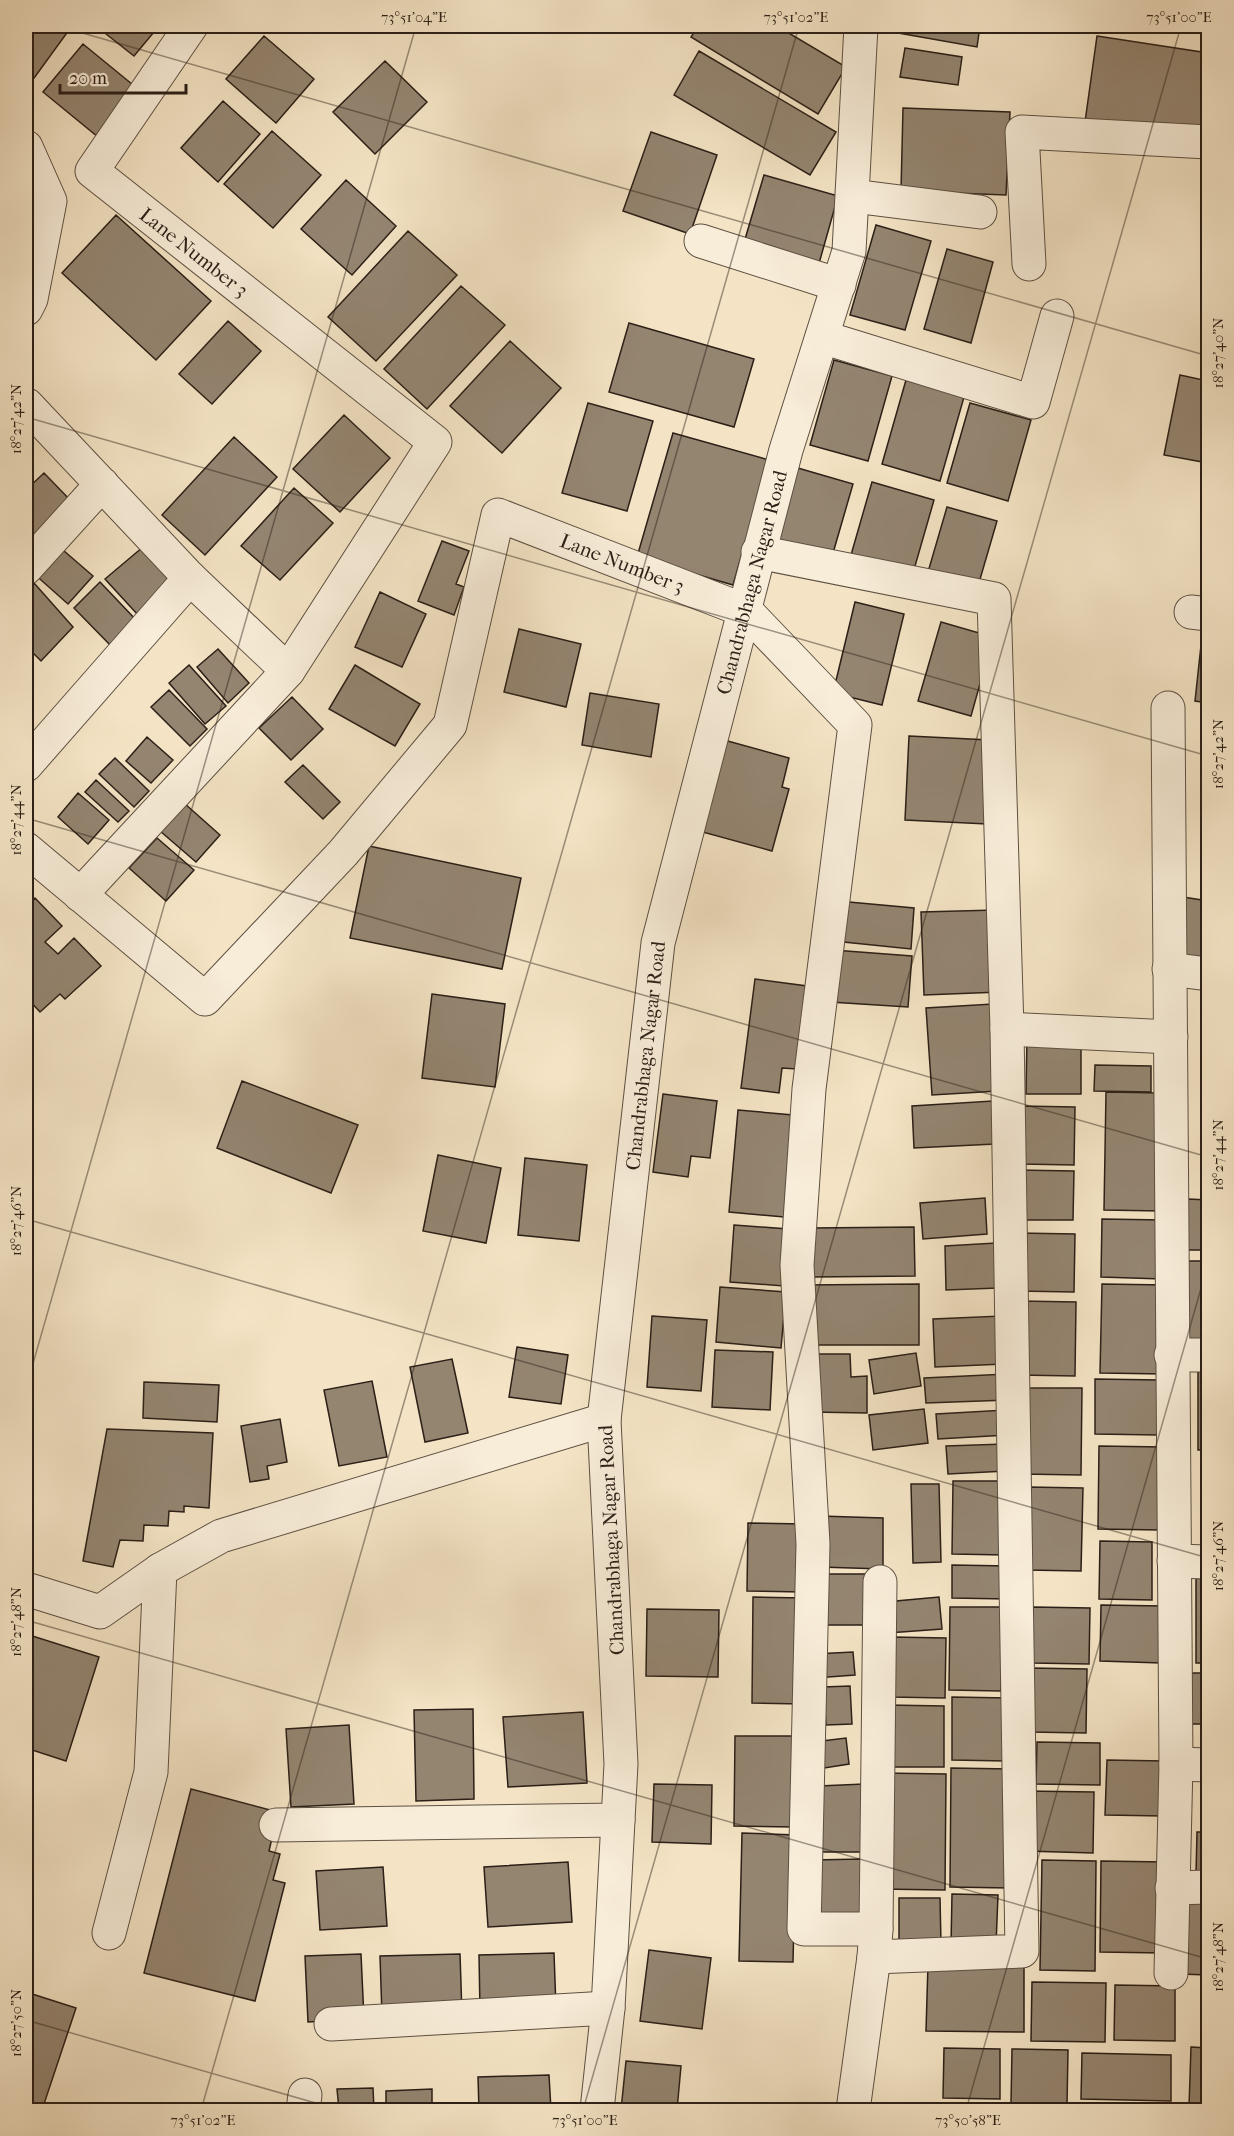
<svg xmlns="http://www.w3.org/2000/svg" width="1234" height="2136" viewBox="0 0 1234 2136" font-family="'IM FELL French Canon',serif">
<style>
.building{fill:#948571;stroke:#2b1f17;stroke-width:1.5}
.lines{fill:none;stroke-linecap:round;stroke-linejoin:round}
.street-casing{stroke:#5d5042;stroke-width:35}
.street{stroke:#f8edd9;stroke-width:33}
.ticks{fill:none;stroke:#2b1f17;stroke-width:1.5;stroke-opacity:0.45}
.labels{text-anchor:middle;stroke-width:4.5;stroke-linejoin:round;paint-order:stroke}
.street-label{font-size:20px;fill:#2b1f17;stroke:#f8edd9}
.neatline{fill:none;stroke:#2b1f17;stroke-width:2}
.ticks-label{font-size:15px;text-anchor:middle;fill:#2b1f17}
</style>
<rect width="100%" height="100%" fill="#f4e4c5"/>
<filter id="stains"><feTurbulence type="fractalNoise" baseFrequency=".00333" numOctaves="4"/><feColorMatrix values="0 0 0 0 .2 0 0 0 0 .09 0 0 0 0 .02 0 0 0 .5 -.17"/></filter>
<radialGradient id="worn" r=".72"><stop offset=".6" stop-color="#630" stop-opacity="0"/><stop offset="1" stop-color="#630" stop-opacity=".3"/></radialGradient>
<path class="building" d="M26 26H62L69 30 29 85 26 83Z
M96 26H159L134 56Z
M698 26H777L846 67 818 114 691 37Z
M876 26H980L977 47 876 29Z
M264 36 314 79 276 123 226 79Z
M1097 36 1208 53V76L1200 138 1085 122Z
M83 44 138 89 98 137 43 92Z
M905 48 962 57 958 85 900 77Z
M699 51 836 132 810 175 674 95Z
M385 61 427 102 375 154 333 112Z
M223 101 260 134 218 182 181 148Z
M903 108 1010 112 1006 195 901 191Z
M272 131 321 175 273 228 224 184Z
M651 132 717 155 690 234 623 211Z
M764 175 838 196 818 267 743 246Z
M346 180 396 226 352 275 301 229Z
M116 215 211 301 156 360 62 273Z
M876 225 931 241 905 330 850 315Z
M408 231 457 275 376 361 328 317Z
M947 249 993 262 971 343 924 329Z
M461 286 505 325 427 409 384 369Z
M228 321 261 351 212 404 179 374Z
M629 323 754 359 734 427 609 392Z
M510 341 561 388 502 453 450 406Z
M834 360 892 376 868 461 810 445Z
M1180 375 1208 381V463L1164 455Z
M906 380 964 397 940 481 882 464Z
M588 403 653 421 627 511 562 493Z
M970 403 1031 420 1008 501 947 483Z
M344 415 390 458 340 512 293 469Z
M673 433 769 460 733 585 637 557Z
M234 437 277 477 205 555 162 515Z
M791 466 853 484 831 560 769 543Z
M44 473 72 502 30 542 26 537V490Z
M872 482 934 500 913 573 851 555Z
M294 488 333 523 280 580 241 546Z
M947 507 997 521 978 586 928 572Z
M442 541 469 551 456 584 464 587 454 615 418 601Z
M56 544 93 576 68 604 32 572Z
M143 547 174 583 138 615 105 579Z
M100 582 138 622 112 647 74 608Z
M34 583 73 627 41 661 26 646V592Z
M380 592 426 614 402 667 355 647Z
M855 602 904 614 882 705 833 693Z
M941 622 993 637 971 716 918 701Z
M1203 627 1208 628V703L1195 701Z
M519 629 581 644 566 707 504 692Z
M218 649 249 683 228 703 197 667Z
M189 665 226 706 205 724 169 683Z
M355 665 420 704 395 746 329 709Z
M169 690 207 729 190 746 151 707Z
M590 693 659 704 651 757 582 745Z
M292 697 323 729 291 760 259 728Z
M909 736 990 740 987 824 905 820Z
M147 737 173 760 151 783 126 761Z
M724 740 789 758 782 787 789 789 772 851 699 831Z
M115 758 149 791 134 807 99 774Z
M303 765 340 802 323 819 285 782Z
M96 780 129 811 118 822 85 792Z
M78 793 109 820 88 844 58 817Z
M184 803 220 835 196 862 160 831Z
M157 838 194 870 166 901 129 868Z
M369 846 521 878 502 969 350 938Z
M1183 897 1208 901V965L1174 959Z
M26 898 30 903 35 898 62 926 45 942 58 954 74 938 101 966 65 999 60 994 40 1012 26 997V971L29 968 26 965Z
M838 901 914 908 911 949 834 941Z
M996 910 1000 992 924 995 921 912Z
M833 950 912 956 908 1007 830 1002Z
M755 979 807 986 797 1069 782 1068 779 1093 741 1088Z
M432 994 505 1004 495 1087 422 1078Z
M993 1004 998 1091 932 1095 926 1008Z
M1027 1037 1081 1038V1094H1026Z
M1095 1065 1151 1066V1092L1094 1091Z
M242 1081 358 1125 331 1193 217 1148Z
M1106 1092 1163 1093 1161 1211 1104 1210Z
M663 1094 717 1101 710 1158 691 1156 688 1177 653 1172Z
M993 1101 995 1144 914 1148 912 1106Z
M1021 1106 1075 1107 1074 1165 1021 1164Z
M738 1110 793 1115 784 1217 729 1212Z
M438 1155 501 1168 486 1243 423 1231Z
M525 1158 587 1165 579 1241 518 1235Z
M1011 1170 1074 1171 1073 1220H1010Z
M985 1198 987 1234 923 1239 920 1203Z
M1188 1199 1208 1200V1250H1187Z
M1102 1219 1163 1220 1162 1279 1101 1277Z
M734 1225 788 1229 784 1286 730 1282Z
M914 1227 915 1276 811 1277 812 1228Z
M1017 1233 1075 1234 1074 1292 1016 1291Z
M996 1243 998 1288 946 1290 945 1246Z
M1182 1261H1208V1344H1181Z
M919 1284V1345H804L803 1285Z
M1102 1284 1166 1285 1164 1374 1100 1373Z
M720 1287 786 1292 781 1348 716 1342Z
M1020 1301 1076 1302 1075 1376 1019 1375Z
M652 1316 707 1320 701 1391 647 1387Z
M1002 1316 1004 1364 935 1367 933 1319Z
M517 1347 568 1355 561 1404 509 1397Z
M715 1350 773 1352 770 1410 712 1407Z
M916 1353 921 1386 874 1394 869 1360Z
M811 1354H850L851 1377 867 1376V1413L811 1412Z
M452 1359 468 1433 425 1442 410 1367Z
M1198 1363H1208V1450H1198Z
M1007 1374 1008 1400 926 1403 924 1378Z
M1095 1379 1159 1380 1158 1435 1095 1434Z
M372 1381 387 1457 339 1466 324 1390Z
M144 1382 219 1385 217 1422 143 1418Z
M1022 1388H1082L1081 1475 1021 1474Z
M924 1409 928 1443 873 1450 869 1415Z
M1006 1410 1007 1435 938 1439 936 1414Z
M280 1419 287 1462 267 1466 269 1479 250 1482 241 1426Z
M107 1429 213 1433 209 1508 184 1506V1512L169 1511 168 1526 144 1525 143 1541 120 1540 113 1567 83 1561Z
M1005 1444 1006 1471 948 1474 946 1446Z
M1099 1446 1163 1447 1161 1530 1098 1529Z
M953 1481H1006L1005 1555 952 1554Z
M911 1484H939L941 1562 913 1563Z
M1028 1487 1083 1488 1081 1571 1027 1570Z
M820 1516 883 1518V1569L820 1567Z
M748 1523 804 1524 802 1592 747 1591Z
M1100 1541 1152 1542V1600L1099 1599Z
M952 1565 1008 1566 1007 1599 952 1598Z
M1196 1571H1208V1663H1196Z
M825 1574H875L874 1625H824Z
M753 1597 804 1598 802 1704 752 1703Z
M939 1597 942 1629 888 1633 885 1602Z
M1101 1605 1162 1606 1161 1663 1100 1661Z
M950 1607H1002L1001 1691 949 1690Z
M1033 1607 1090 1608 1089 1664 1032 1663Z
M647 1609 719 1610 718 1677 646 1676Z
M26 1634 99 1657 66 1761 26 1748Z
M892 1637 946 1638 945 1698 891 1697Z
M853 1652 855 1675 815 1678 814 1654Z
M1031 1668 1087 1669 1086 1733 1030 1732Z
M1187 1673H1208V1724H1186Z
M850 1686 852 1724 826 1725 823 1687Z
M952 1697 1008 1698 1006 1761 952 1760Z
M887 1705 944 1706V1767H886Z
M473 1709 474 1799 416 1801 414 1710Z
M583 1712 587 1783 508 1787 503 1717Z
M349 1725 354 1804 291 1807 286 1729Z
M735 1736H794L793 1827 734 1826Z
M846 1738 849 1764 818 1769 814 1742Z
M1037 1742 1100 1743V1785L1036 1784Z
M1107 1760 1164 1761 1163 1816 1105 1815Z
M951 1768 1011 1769 1009 1888 950 1887Z
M881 1773 946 1774 945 1890 879 1889Z
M654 1784 712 1785 711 1844 652 1842Z
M864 1784 862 1852H820L819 1786Z
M191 1789 278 1812 269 1851 280 1854 273 1880 285 1883 255 2001 144 1973Z
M1025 1791 1094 1792 1093 1853 1025 1851Z
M1197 1832H1208V1874H1196Z
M742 1833 796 1835 793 1962 739 1961Z
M863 1859 864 1918 813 1919 812 1860Z
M1042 1860 1096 1861 1095 1971 1040 1970Z
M1101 1861 1165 1862 1163 1953 1100 1952Z
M568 1862 572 1922 488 1927 484 1867Z
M383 1867 387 1926 320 1930 316 1871Z
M952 1894 998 1895 996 1945H951Z
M899 1898H940L941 1944H899Z
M1182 1899H1208V1975L1180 1974Z
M649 1950 711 1958 702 2029 640 2021Z
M554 1953 556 2008 480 2010 479 1955Z
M361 1954 364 2019 308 2022 305 1956Z
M460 1954 462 2014 382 2016 380 1956Z
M928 1964 1024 1965V2032L926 2031Z
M1032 1982 1106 1983 1105 2042 1031 2041Z
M1115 1985 1175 1986V2041L1114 2040Z
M26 1992 76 2008 42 2110 26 2107Z
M1191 2047 1208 2048V2107H1189Z
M944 2048 1000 2049V2099L943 2098Z
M1012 2049 1068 2050 1067 2105 1011 2104Z
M1082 2053 1171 2055V2101L1081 2099Z
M626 2061 681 2066 677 2110H621Z
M549 2075 551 2110H479L478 2077Z
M373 2088 374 2110H339L337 2089Z
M432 2089V2110H386V2091Z"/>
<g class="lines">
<g class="street-casing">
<g id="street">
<path d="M26 147 50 201 31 299 26 309"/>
<path d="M853 196 980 212"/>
<path d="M701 241 839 285"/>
<path d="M1029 264 1022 132 1208 142"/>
<path d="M822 337 1033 402 1057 316"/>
<path d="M27 405 190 578 288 671"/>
<path d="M26 568 102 484"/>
<path d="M1191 612 1208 614"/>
<path d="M1168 708 1176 1764 1171 1973"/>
<path d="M26 765 190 578"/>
<path id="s1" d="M26 849 205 999 343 853 450 725 498 515 746 611 855 725 809 1089 797 1265 813 1544 804 1929H876L874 1957 1022 1951 1007 1029 994 599 758 552"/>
<path d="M80 895 288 671 435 442 92 171 191 26"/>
<path d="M1169 969 1208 974"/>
<path d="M1007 1029 1171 1037"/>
<path d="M1171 1355H1208"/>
<path d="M1174 1561 1208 1562"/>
<path d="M26 1589 100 1612 160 1570 221 1536 604 1420"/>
<path d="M1176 1764 1208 1765"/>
<path d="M276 1825 618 1820"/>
<path d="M1172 1888 1208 1887"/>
<path d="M876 1929 880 1582"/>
<path d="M109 1933 151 1772 160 1570"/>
<path d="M331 2024 608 2008"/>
<path d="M303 2110 305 2095"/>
<path id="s2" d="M597 2110 608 2008 621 1764 604 1420 658 943 786 450 849 251 861 26"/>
<path d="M853 2110 874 1957"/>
</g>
</g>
<use href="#street" class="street"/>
</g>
<path class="ticks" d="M58 26 1208 356M26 54 34 26M26 417 1208 756M26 818 1208 1157M26 1219 1208 1558M26 1388 416 26M26 1620 1208 1959M26 2020 340 2110M201 2110 799 26M583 2110 1181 26M966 2110 1208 1264"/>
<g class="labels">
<g class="street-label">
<text transform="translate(194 252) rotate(38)" y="7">Lane Number 3</text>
<text dy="7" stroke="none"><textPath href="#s1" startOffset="950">Lane Number 3</textPath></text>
<text dy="7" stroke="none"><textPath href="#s2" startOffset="1544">Chandrabhaga Nagar Road</textPath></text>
<text dy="7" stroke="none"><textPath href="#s2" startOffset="1058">Chandrabhaga Nagar Road</textPath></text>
<text transform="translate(611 1540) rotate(-93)" y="7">Chandrabhaga Nagar Road</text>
</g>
</g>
<rect width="1234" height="2136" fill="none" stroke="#f4e4c5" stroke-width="66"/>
<path d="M60 84v9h126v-9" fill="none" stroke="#2b1f17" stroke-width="3"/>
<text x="69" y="84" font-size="18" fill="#2b1f17" stroke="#f8edd9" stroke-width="4.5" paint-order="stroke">20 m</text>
<rect x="33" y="33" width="1168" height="2070" class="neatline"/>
<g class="ticks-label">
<text x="414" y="22">73°51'04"E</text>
<text x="796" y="22">73°51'02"E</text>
<text x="1179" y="22">73°51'00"E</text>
<text transform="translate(1218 353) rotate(-90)" y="5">18°27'40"N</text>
<text transform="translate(16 419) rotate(-90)" y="5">18°27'42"N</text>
<text transform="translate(1218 754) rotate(-90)" y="5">18°27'42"N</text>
<text transform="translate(16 820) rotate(-90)" y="5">18°27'44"N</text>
<text transform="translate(1218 1155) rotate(-90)" y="5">18°27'44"N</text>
<text transform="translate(16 1221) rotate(-90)" y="5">18°27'46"N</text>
<text transform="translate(1218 1556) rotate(-90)" y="5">18°27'46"N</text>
<text transform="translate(16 1622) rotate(-90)" y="5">18°27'48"N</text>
<text transform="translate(1218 1957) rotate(-90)" y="5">18°27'48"N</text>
<text transform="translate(16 2023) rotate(-90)" y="5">18°27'50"N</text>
<text x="203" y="2125">73°51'02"E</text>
<text x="585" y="2125">73°51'00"E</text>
<text x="968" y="2125">73°50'58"E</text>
</g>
<rect width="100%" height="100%" filter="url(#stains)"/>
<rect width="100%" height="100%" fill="url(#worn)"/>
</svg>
